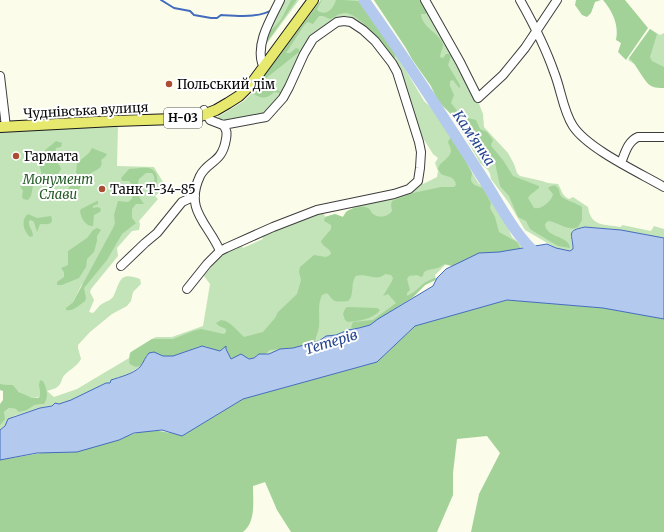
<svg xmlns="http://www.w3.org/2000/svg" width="664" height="532" viewBox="0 0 664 532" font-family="Merriweather,serif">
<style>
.green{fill:#c3e3b8;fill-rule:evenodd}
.forest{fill:#a3d299}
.water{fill:#b4c9ee;stroke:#436cbd}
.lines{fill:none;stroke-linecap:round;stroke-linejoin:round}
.stream{stroke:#436cbd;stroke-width:2}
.river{stroke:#b4c9ee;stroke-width:11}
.minor-casing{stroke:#3d3d3d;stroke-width:10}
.major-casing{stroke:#1b1b1b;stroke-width:12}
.minor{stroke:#fff;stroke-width:8}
.major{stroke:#e6e96d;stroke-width:10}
.poi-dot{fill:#aa4d32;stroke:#fff;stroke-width:1.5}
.labels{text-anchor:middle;stroke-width:4;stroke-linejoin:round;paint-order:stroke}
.shield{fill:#fff;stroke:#545454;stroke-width:1}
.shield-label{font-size:12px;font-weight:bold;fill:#0a0a0a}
.poi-label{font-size:13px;fill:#0a0a0a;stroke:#fff;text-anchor:start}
.street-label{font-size:13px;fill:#0a0a0a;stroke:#fff}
.park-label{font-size:13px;font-style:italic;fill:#235a26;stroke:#fff}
.water-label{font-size:14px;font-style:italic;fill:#22428d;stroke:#fff}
</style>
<rect width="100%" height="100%" fill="#fbfdea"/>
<path class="green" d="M283 0H299L262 50 261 46Z
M321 0H359L365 4 368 12 375 16 378 20 381 31 391 40 399 59 424 101 436 112 450 132 468 166 479 184 485 187V190L489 197 500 209 512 237 527 250 453 266 445 265 435 275 436 280 425 285 413 297 394 309 359 328 348 330 336 335 325 337 319 341 293 348 280 349 269 354 143 363 138 368 124 377H118L111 383H106L71 400 59 404 40 408 14 416 0 430V426C5 420 4 418 4 412L9 408 27 410 35 405 44 404 39 385 40 396C30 402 19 393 13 385L0 384V131L118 125 117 166 154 167 166 187 155 196 158 199 139 221 140 224 139 230 132 231 117 248 118 256 91 289 90 292 94 300 89 312 93 313C97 310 98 306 102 304 106 301 110 301 113 297 120 284 118 270 140 279L141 284 133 292 131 301 127 306 112 314 90 332 78 345V348L81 359C77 367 68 370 63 377 61 381 61 385 56 388 54 389 50 390 47 391L54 397 77 389 129 358 130 353 132 351 152 339 156 337H172L203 326 210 284 204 276 224 252 241 244 243 248 263 239 261 234 323 211 325 217 335 214 343 217C351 208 356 205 368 204L371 201 420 182 423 184 437 177 438 171 435 163 438 158 433 154 423 138 414 115 378 39 356 19 346 16 337 18 317 32 285 91 265 113 225 122 216 118 244 101 252 93ZM82 284 85 296 66 308 73 302Z
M374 0H426L476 96 483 114 484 127 508 153 514 164 517 173 520 176 542 181 548 183 558 184C562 190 561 195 569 199L573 197 588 207C591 227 604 224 621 227L622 225 651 231 654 226 664 229V238L612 229 585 227 575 230 571 235 573 249 570 251 556 248 525 230 509 203 491 179 490 174 488 170 480 163 454 117 438 101 431 86 412 59 406 48Z
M650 29 660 35 664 33V82L628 60Z
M44 109H68V115L40 117V112Z"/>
<path class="forest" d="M291 0H296V1L265 45C265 32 276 28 282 18 285 12 288 6 291 0Z
M321 0H322L317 9 318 11C327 16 333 9 336 0 344 0 358 0 364 3 366 5 367 9 368 12 371 14 374 15 376 18 379 21 380 26 381 30 385 40 398 44 395 58H392C384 46 359 13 345 13 339 13 335 17 330 19L323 16H319L313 24 308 22 305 24 286 53H290L296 48 299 49V52L265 79 264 82 265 86 280 91 281 93 274 92C267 99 261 99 254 94L253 91Z
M374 0H423L427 11 426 14H421C422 28 441 34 443 45 443 49 440 53 440 57L443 58 446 54H449L451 56 448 65 460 85V87L459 88 453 80 450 81V86L454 95 451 103 459 113 464 117 476 120 480 129 487 132 493 140 491 145 492 147 503 160 513 176 539 186V188L530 195 528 198 534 208C541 210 552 201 553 194L548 188C551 186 554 184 557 187 560 189 559 194 561 196 564 200 577 203 582 207V220L578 227C567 232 559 222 548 221L545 224C545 238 569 235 570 248L558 246 533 231 530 229 526 221 518 217 509 196 500 186 495 163 491 161 481 160 466 136 464 135 453 116 438 101 431 86 412 59 406 48Z
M576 0H601L595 2 591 13 587 17 582 15 575 5Z
M603 0H625L648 28 626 60 618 52 621 43 616 40C619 25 613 12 603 0Z
M650 29 657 34 650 57 652 61 664 67V88C660 88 655 88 651 86 644 82 637 65 629 58Z
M450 138 455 140 472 173C472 175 471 177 471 179 471 185 479 187 483 188L491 203 490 208 495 217 499 232 517 242 521 249 453 266 445 264 438 268 428 270 424 272 423 276 421 277 417 275 409 276 407 279 410 290 407 293V296L414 292 424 283 434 278 437 279 425 285 413 297 370 325 359 328H352L351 327 353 322 373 320 396 303 388 294 383 296 392 281 393 278 391 275 385 274C376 282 367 273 356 276 350 283 355 295 348 301 335 302 335 303 327 293L322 295C317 306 320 315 319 326 319 330 316 336 315 342L293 348 270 350 265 354H259L254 358 249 359C240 354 240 357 231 359L224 347 222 350 217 351 205 346H200L173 356H163L159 354 146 355C143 365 138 371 129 363L130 353 152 339H173L193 331 201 329 224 334 226 332V329L219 326 216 323 221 320C231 321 237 331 244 337L263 332 275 318 278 312 297 294 301 280 299 272 300 267 314 255 326 257 330 255 331 253C329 247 322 247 321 241L331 229V225L324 221 325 217 335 214 343 217C344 215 345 213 346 212 349 209 361 206 365 207 370 208 370 210 372 213 378 219 388 217 392 211L391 205 392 201 413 193 441 187H454L456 185C455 176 447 177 441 174L438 169C439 162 450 159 451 151 451 148 449 145 448 142Z
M56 141 62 143 61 147 56 148 55 156H58L59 160 58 164 60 166 61 169 57 176 56 182H52L47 185 44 182 39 164 44 151Z
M92 148 107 154 105 157 101 160C102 162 102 164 101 166 100 169 94 171 91 173 81 182 79 196 66 198V194L76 173 77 163 89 153Z
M140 168C144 168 149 167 153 170 160 175 157 186 153 191L149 192C152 186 158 180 152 173H146L139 179C136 189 138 197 144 204H136L132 209V218L136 223 122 234 107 260 84 288 86 298 85 301C79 305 73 312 66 310V308L73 302 113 228 115 223 114 215 118 201 128 202 132 199 134 187 129 181H122L121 178 129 169Z
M23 178H29L34 181 31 196 28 200 23 199 22 196 23 191 20 186Z
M97 201H98V204L93 206V208L98 207 101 209 100 212 94 215 93 226C85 226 81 218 80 211L81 209Z
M28 214 37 218 51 216C55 226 45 224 40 224L37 232 34 222 31 220 29 221C28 227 33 230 33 236L30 237C24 232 20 220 28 214Z
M97 228 101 230 97 236V241L94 252 87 259 86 267 79 278 62 285H57V282L64 277V272L61 268 68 265V251L87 238 93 230Z
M507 300 603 308 664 319V532H471L479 494 500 453 487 436 457 439 453 473V495L437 532H291L277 510 265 482 253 486C253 501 256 522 243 532H0V460L119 440C143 428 157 429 182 436L243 399 377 362 415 326Z
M347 307 377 308 380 310C374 319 358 321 348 322L345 320 343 314 345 309Z
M40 380 43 381C47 389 49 396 44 404L35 405 27 410 19 412 16 409 9 408 4 412 5 419 0 426V404L3 400V391L0 390V384L13 385 19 392 32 398H38L40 396 39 385Z"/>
<path class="water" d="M585 227 621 230 664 238V319L603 308 507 300 415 326 377 362 243 399 182 436 162 430 134 433 119 440 77 452 37 453 0 460V430L5 426 8 419 40 408 52 406 55 403 59 404 71 400 106 383H110L111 380C120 377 133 374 140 367 144 362 145 357 149 353L154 352 163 356H173L202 346 220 351 226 346V349L231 359 241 354 249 359 254 358 259 354H269L280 349 293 348 319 341 326 336 336 335 348 330 359 328 370 325 378 319 433 286 437 278 446 269 479 253 499 252 547 244 556 248 570 251 573 249C573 234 565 231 585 227Z"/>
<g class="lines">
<path class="stream" d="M161 0 174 8 190 11 194 15 211 18H217L221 15C237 16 258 18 272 10"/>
<path class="river" d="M364 0C406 59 445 119 484 180 501 206 515 236 539 256"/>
<g class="minor-casing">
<path id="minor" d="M425 0 460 62 478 98 503 75 525 48 557 0
M520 0C533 23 545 46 554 72 561 89 563 111 573 126 588 149 640 173 664 187
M262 63C256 42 271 19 280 0
M0 76 6 127
M621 163C625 153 628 141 638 137H664
M220 251C208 223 184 210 200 176 208 160 222 164 226 139 227 133 227 130 223 125
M121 266 145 243 157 233 182 202 195 196
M187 289 207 264 220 251 226 248 273 227 317 210 394 194 409 189 418 181 420 168 421 152 419 142 397 72 392 63 375 41 363 30 351 22 344 21 337 22 313 39 304 54 289 87 283 98 266 117 223 125 210 120 204 110"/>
</g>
<g class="major-casing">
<path id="major" d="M0 127 114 121 175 119 198 117 216 110 228 103 239 96 252 83 313 0"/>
</g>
<use href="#minor" class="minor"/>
<use href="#major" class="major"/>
</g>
<g class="poi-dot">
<circle cx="169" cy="84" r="4"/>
<circle cx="16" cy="156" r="4"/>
<circle cx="102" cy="189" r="4"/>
</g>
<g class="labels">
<rect class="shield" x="164" y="108" width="38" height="20" rx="3"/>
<g class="shield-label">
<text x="183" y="122">Н-03</text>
</g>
<g class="poi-label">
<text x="177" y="89">Польський дім</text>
<text x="24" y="161">Гармата</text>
<text x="110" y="194">Танк Т-34-85</text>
</g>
<g class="street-label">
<text transform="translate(86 110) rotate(-3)" y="5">Чуднівська вулиця</text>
</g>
<g class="park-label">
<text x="58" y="184">Монумент<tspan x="58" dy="15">Слави</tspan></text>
</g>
<g class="water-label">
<text transform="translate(474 138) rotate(56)" y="5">Кам'янка</text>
<text transform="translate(331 342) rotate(-17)" y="5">Тетерів</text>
</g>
</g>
</svg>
